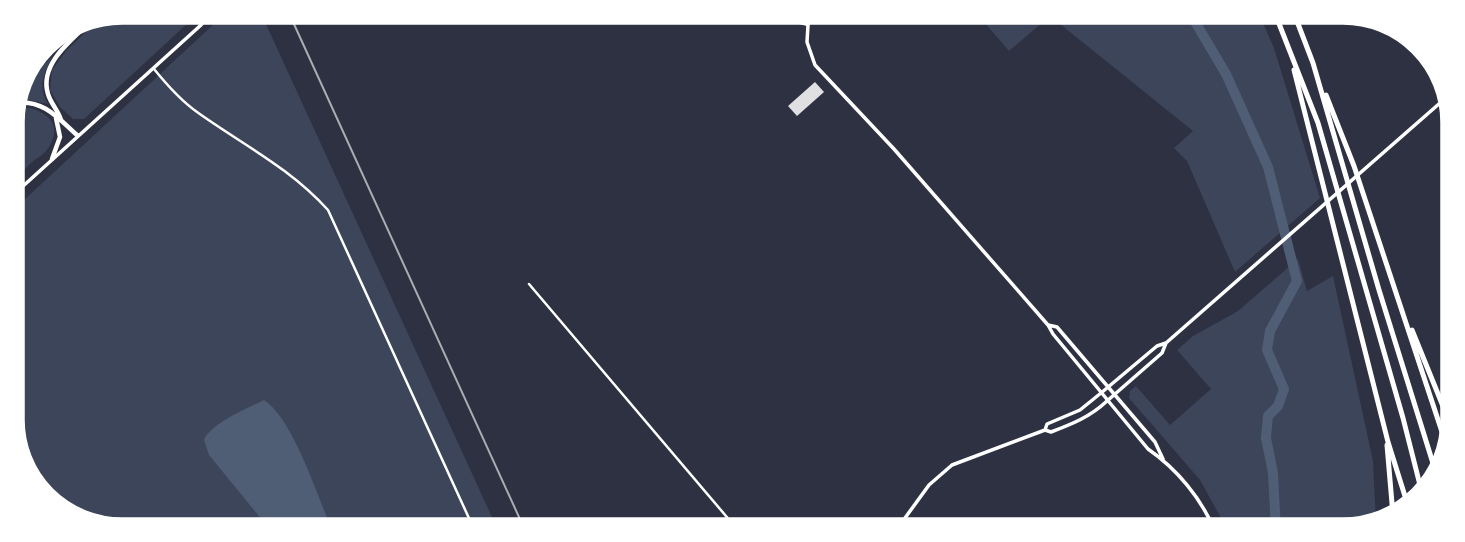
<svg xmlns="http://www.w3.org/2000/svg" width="1465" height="542" viewBox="0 0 1465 542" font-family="'Libre Baskerville',serif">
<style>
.green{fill:#3c4559}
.water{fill:#4f5d75}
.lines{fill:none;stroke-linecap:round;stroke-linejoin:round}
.river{stroke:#4f5d75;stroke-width:10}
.building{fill:#e0e0e3}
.minor{stroke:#fff;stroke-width:2.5}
.tertiary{stroke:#fff;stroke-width:3.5}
.secondary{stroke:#fff;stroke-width:3.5}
.primary{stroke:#fff;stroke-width:4.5}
.motorway{stroke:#fff;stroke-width:5}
.rail{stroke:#abadb3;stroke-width:2}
.rim{fill:none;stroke:#fff;stroke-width:3.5}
</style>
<rect width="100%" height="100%" fill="#2d3142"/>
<path class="green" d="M122 11H201L84 119H73L60 107 50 90 52 70 66 51 99 19Z
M228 11H260L497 528 87 526 38 494 13 441 11 212Z
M977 14 1260 16 1274 48 1320 198 1235 272 1187 161 1174 148 1193 131 1050 16 1009 51Z
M53 56C44 73 37 87 48 104L19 98 29 77Z
M23 107C45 110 64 123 49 147 45 155 34 159 28 166 21 172 18 181 11 188V114L13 109Z
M1298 259 1307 291 1333 276 1373 461 1376 522 1350 531H1228L1200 480 1129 398 1130 391 1136 386 1170 425 1211 389 1177 350 1193 336 1238 311Z"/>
<path class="water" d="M264 400C293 419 317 495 331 527L267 526 209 455 204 440C210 424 248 408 264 400Z"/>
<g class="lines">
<path class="river" d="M1191 15 1226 74 1268 167 1297 281 1270 331 1267 350 1284 389 1278 406 1268 416 1266 438 1273 473 1276 531"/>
</g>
<path class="building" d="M815 82 824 92 797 116 788 106Z"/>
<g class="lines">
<path class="minor" d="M780 14 789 20 808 25
M154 69C167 85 180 100 197 112 243 145 289 167 328 210L473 527
M529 284 737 529"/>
<path class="tertiary" d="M11 197 201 25 211 11
M1045 430 1047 424 1080 410 1101 393
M897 529 929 485 952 465 1045 430 1051 432C1072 424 1090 417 1107 401"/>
<path class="secondary" d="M813 14 808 25 807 42 815 65 894 149 1048 325 1053 334 1148 449C1177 469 1201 498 1215 531
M1048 325 1057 327 1155 442 1163 459
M1101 393 1157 346 1166 343 1448 96
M1107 401 1162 353 1166 343"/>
<path class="primary" d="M38 59 75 28
M16 103C43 99 59 119 77 135
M61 120C58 110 51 104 48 94 39 65 70 41 89 23
M52 159 60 137 56 118"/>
<path class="motorway" d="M1276 16 1318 123 1403 418 1422 493
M1295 16 1313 63 1379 290 1436 473
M1294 70 1388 442 1409 509
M1326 95 1354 166 1449 453
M1412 330 1449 421
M1387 445 1393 515"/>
<path class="rail" d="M288 11 524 528"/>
</g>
<path d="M0 0H1465V542H0ZM122 23H1343A99 99 0 0 1 1442 122V420A99 99 0 0 1 1343 519H122A99 99 0 0 1 23 420V122A99 99 0 0 1 122 23Z" fill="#fff" fill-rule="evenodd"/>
<path class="rim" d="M122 23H1343A99 99 0 0 1 1442 122V420A99 99 0 0 1 1343 519H122A99 99 0 0 1 23 420V122A99 99 0 0 1 122 23Z"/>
</svg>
